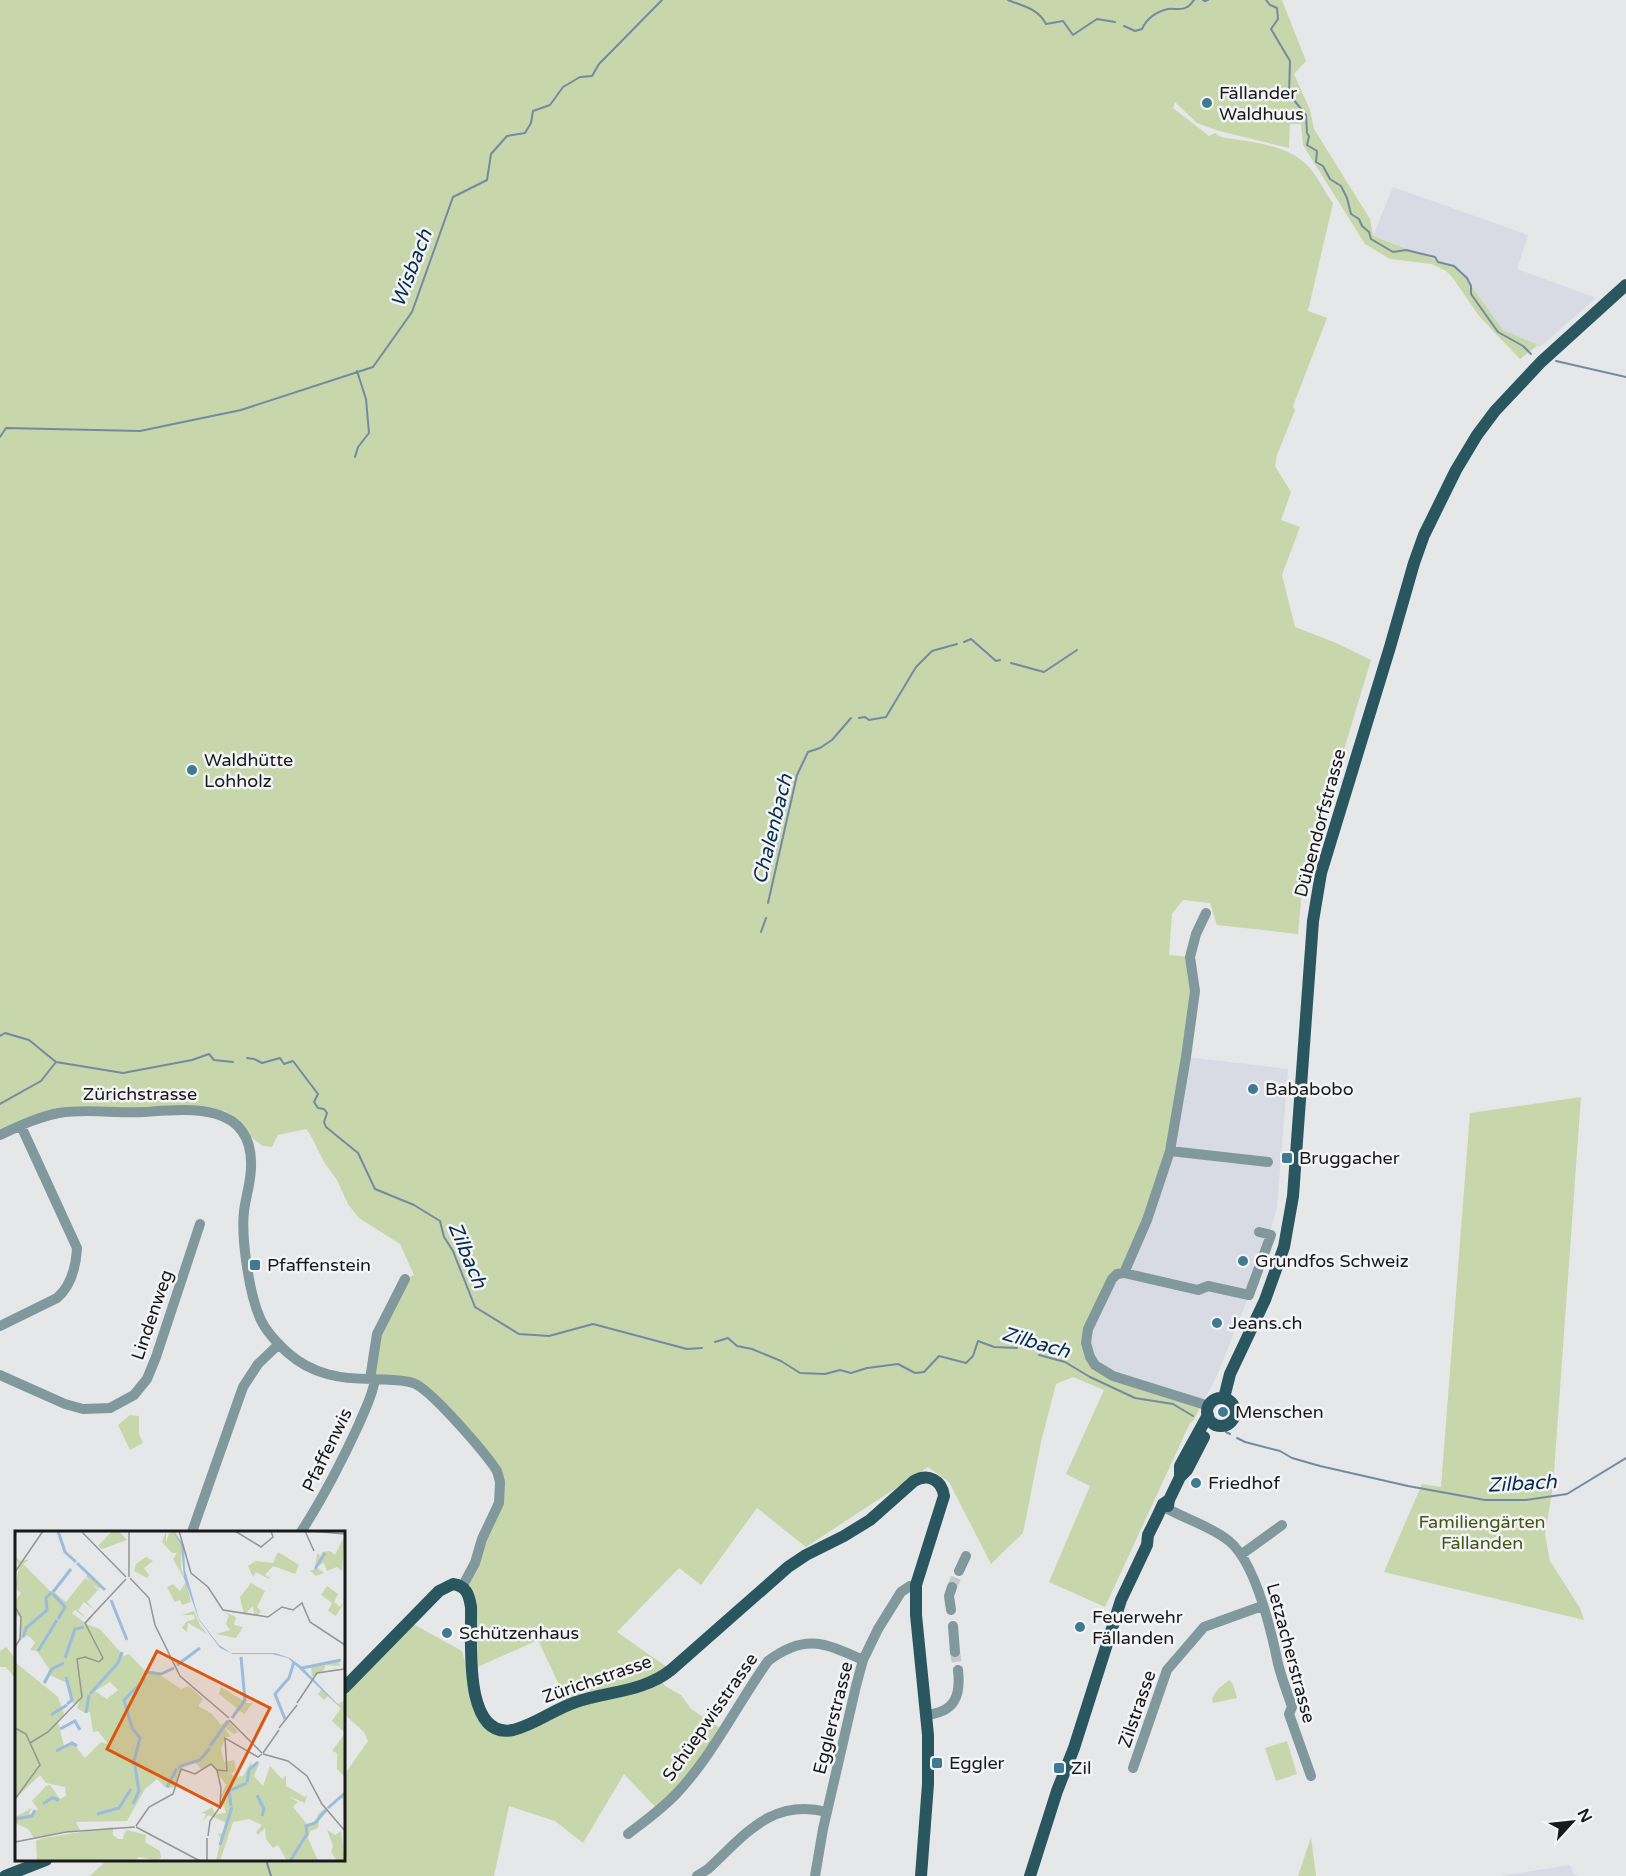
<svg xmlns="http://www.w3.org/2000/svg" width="1626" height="1876" viewBox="0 0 1626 1876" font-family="'Varela Round',sans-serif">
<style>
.built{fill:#d8dbe4}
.green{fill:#c8d6ac}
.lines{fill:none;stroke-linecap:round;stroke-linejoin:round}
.stream{stroke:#738ba2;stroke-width:2}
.minor-tunnel{stroke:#c7c8ca;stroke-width:10;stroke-dasharray:10 5;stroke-linecap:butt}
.minor{stroke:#81989d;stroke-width:10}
.major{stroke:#2a565f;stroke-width:12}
.poi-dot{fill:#3f7a92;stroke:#f4f4f7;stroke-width:2}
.labels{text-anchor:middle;stroke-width:5;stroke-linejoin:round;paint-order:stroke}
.poi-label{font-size:18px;fill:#18191a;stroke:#f4f4f7;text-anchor:start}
.street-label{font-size:18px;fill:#18191a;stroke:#f4f4f7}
.park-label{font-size:18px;fill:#455514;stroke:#f4f4f7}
.water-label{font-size:20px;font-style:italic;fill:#052d4d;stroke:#f4f4f7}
.inset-river{fill:none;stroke:#9abcdd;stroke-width:3}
.inset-road{fill:none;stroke:#949596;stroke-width:1.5}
.view{fill:#de560d;fill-opacity:0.15;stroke:#de560d;stroke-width:3}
.inset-edge{fill:none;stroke:#18191a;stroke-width:3}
</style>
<rect width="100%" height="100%" fill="#e6e7e9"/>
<path class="built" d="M1393 187 1528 235 1517 269 1596 298 1540 347 1503 330 1459 269 1373 236Z
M1186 1057 1288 1069 1277 1208 1257 1276 1218 1373 1205 1399 1166 1393 1095 1365 1088 1329Z
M1570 1865 1574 1874 1578 1876H1501Z"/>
<path class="green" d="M0 0H1282L1306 61 1294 74 1310 110 1314 129 1370 219 1373 236 1459 269 1503 330 1538 345 1520 359 1479 316 1453 278 1446 271 1432 264 1390 259 1365 244 1303 145 1301 124H1290L1289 148 1219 131 1197 123 1175 102 1173 108 1209 136 1215 133 1221 137C1249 142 1285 144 1306 164 1317 175 1324 191 1333 203L1308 311 1327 318 1293 406 1295 410 1277 455 1275 466 1291 492 1281 520 1300 527 1282 575 1295 627 1336 643 1371 660 1302 889 1298 934 1217 925 1210 903 1183 900 1172 914 1169 955 1190 957 1195 991 1170 1151 1124 1273 1117 1274 1088 1329 1095 1365 1202 1403 1194 1420 1190 1423 1105 1607 1049 1582 1090 1486 1066 1474 1104 1390 1073 1377 1056 1384 1041 1442 1023 1533 991 1564 949 1482 928 1467 806 1547 757 1508 701 1585 679 1568 617 1632 671 1670 660 1678 665 1686 681 1695 691 1709 723 1730 659 1811 624 1774 583 1843 555 1821 509 1806 494 1876H90L107 1860H344V1775L368 1741 364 1732 344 1714V1689L413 1624 462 1651 476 1702 500 1730 568 1704 538 1640 473 1669 462 1587 499 1503V1476L422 1387 370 1379 373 1353 405 1279 414 1275 400 1244 359 1218 348 1204 337 1180 324 1162 310 1134 306 1129 278 1135 272 1147 263 1146 252 1138 246 1127 225 1111 190 1105 139 1110 78 1107 0 1130Z
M1581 1097 1553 1486 1545 1535 1550 1561 1580 1608 1584 1620 1384 1572 1422 1484 1441 1487 1470 1113Z
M130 1415 139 1416V1434L143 1443 130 1450 118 1425Z
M6 1647 16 1659V1676L15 1678 6 1667H0V1651Z
M1229 1680 1233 1684 1237 1698 1213 1703 1212 1698 1219 1688Z
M1287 1741 1297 1774 1276 1781 1265 1748Z
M1311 1837 1316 1876H1298Z"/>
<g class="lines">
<path class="stream" d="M1008 0C1022 6 1038 8 1046 24L1063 21 1073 35 1097 19 1115 22
M1203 0 1205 1 1208 0
M1266 0 1270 5 1277 8 1278 19 1271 29 1290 61 1289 94 1306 115 1307 133 1309 136 1307 145 1317 151 1316 162 1323 166 1330 179 1341 186 1347 198 1351 214 1359 219 1362 226 1369 232 1371 239 1393 252 1406 250 1435 257 1438 262 1454 266 1467 278 1471 286V294L1498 332 1523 346 1531 354
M1124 26 1135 31 1142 29C1147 18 1155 12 1168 9 1174 8 1181 11 1187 7 1190 6 1192 2 1194 0
M1556 361 1626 377
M0 437 6 428 140 431 241 410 373 367 412 312 453 197 487 180 491 154 507 136 525 133 531 123 533 111 550 105 563 87 580 77 592 76 599 64 662 0
M355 457 358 447 369 433 366 399 357 371
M964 642 971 639 996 661 1000 660
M1011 663 1044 672 1077 650
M859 718 865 717 869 720 886 717 916 667 932 651 957 644
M768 903 797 775 808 752 820 748 832 740 851 718
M761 932 766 918
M0 1036 5 1033 29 1040 56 1062 123 1073 192 1060 209 1054 214 1060 233 1062
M247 1058 254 1059 262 1063 280 1058 284 1064 293 1061 318 1094 314 1102 318 1108 324 1109 327 1113 324 1122 326 1127 358 1153 375 1189 414 1205 440 1221 444 1237 453 1251 475 1307 519 1334 549 1336 593 1324 687 1349 702 1348
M0 1104 41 1081 56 1062
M715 1342 728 1338 737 1346 752 1349 781 1361 800 1373 825 1374 840 1370 851 1373 867 1368 898 1364 915 1373 924 1372 939 1356 966 1363 973 1356 978 1341 994 1347 1017 1348
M1039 1355 1065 1362 1090 1377 1135 1398 1173 1404 1193 1416
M1226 1432 1230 1434
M1237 1438 1245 1442 1280 1451 1292 1458 1320 1466 1408 1486 1485 1500H1526L1567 1494 1626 1458
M268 1860 267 1863 271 1876"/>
<path class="minor-tunnel" d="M952 1587 959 1571
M955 1652 958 1670"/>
<path class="minor" d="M1206 913 1196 934 1190 957 1195 991 1186 1057 1170 1151 1147 1220 1124 1273 1117 1274 1112 1279 1088 1329 1086 1343 1090 1357 1095 1365 1113 1376 1209 1406
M0 1135C19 1126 38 1117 59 1113 88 1108 117 1114 145 1112 188 1109 250 1102 251 1162 252 1179 246 1195 244 1211 241 1238 249 1293 260 1318 266 1332 277 1343 288 1353 313 1375 341 1379 372 1379 386 1380 400 1379 413 1383 430 1388 486 1454 497 1471L500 1482 499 1503 482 1539 475 1563 462 1587
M1170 1151 1268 1162
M1124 1273 1198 1290 1208 1286 1249 1295 1271 1235 1259 1232
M0 1326 57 1298C71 1286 76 1266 77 1248L21 1126
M0 1375 65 1404 83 1409 110 1408 134 1395 147 1379 156 1357 200 1224
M370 1379 377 1334 405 1279
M1168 1509C1188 1520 1212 1527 1229 1541 1255 1562 1270 1626 1277 1659 1280 1675 1287 1691 1292 1707L1289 1714 1311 1776
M192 1532 243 1387 258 1364 279 1344
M301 1532C323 1498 342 1461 359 1424 365 1409 373 1395 375 1379
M1242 1554 1282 1525
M959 1571 966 1556
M951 1610 949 1596 952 1587
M953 1626 955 1652
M926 1715C955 1712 961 1696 958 1670
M1133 1768 1167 1670 1204 1627 1262 1606
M628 1834C645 1821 662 1809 677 1793 713 1755 738 1703 768 1661 805 1633 825 1643 863 1660
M697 1876 708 1869C745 1835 771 1798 827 1812
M815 1876 823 1829 856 1686 863 1660 878 1629 901 1592 910 1586 916 1585"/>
<path class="major" d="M1224 1398 1230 1374 1265 1300 1284 1247 1293 1196 1313 921 1321 873 1390 647 1414 563 1424 535 1456 470 1477 435 1495 411 1541 362 1626 285
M1207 1412a14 14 0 1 1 28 0a14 14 0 1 1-28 0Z
M1181 1476 1187 1470 1204 1437
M1168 1506 1169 1500 1180 1477V1466L1208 1415
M344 1688 439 1591 453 1584C466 1586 469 1594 471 1607 472 1638 462 1740 513 1730 535 1725 554 1709 576 1702 609 1691 643 1692 671 1670L788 1567 806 1555 844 1536 870 1520 914 1481C928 1473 942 1480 944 1496L916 1585V1615L928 1735V1784L921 1876
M5 1876 46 1860
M1030 1876 1057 1791 1074 1748 1121 1600 1147 1545 1148 1535 1157 1517 1163 1504 1169 1500"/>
</g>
<g class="poi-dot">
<circle cx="1207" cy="103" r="6"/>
<circle cx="192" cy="770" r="6"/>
<circle cx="1253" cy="1089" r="6"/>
<rect x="1281" y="1152" width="12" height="12" rx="3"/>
<circle cx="1243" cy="1261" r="6"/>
<rect x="249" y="1259" width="12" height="12" rx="3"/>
<circle cx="1217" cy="1323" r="6"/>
<circle cx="1223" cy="1412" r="6"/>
<circle cx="1196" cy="1483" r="6"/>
<circle cx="1080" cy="1627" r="6"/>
<circle cx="447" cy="1633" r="6"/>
<rect x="931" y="1757" width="12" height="12" rx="3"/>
<rect x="1053" y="1762" width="12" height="12" rx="3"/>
</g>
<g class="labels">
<g class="poi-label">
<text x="1219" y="99">Fällander<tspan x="1219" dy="21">Waldhuus</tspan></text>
<text x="204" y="766">Waldhütte<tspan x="204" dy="21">Lohholz</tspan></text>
<text x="1265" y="1095">Bababobo</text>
<text x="1299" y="1164">Bruggacher</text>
<text x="1255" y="1267">Grundfos Schweiz</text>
<text x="267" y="1271">Pfaffenstein</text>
<text x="1229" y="1329">Jeans.ch</text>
<text x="1235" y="1418">Menschen</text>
<text x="1208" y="1489">Friedhof</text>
<text x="1092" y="1623">Feuerwehr<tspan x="1092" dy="21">Fällanden</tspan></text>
<text x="459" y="1639">Schützenhaus</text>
<text x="949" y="1769">Eggler</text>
<text x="1071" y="1774">Zil</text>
</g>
<g class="street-label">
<text transform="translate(1320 823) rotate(-75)" y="6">Dübendorfstrasse</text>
<text x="140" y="1100">Zürichstrasse</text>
<text transform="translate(152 1315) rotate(-71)" y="6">Lindenweg</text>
<text transform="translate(327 1450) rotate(-64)" y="6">Pfaffenwis</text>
<text transform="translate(1291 1653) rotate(75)" y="6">Letzacherstrasse</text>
<text transform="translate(597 1679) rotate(-19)" y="6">Zürichstrasse</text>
<text transform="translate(1137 1709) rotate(-71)" y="6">Zilstrasse</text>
<text transform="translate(710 1717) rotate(-55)" y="6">Schüepwisstrasse</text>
<text transform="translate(833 1718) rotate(-76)" y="6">Egglerstrasse</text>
</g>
<g class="park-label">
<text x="1482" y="1528">Familiengärten<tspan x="1482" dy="21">Fällanden</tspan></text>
</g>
<g class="water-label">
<text transform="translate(411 268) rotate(-69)" y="7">Wisbach</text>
<text transform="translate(772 829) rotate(-76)" y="7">Chalenbach</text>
<text transform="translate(468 1255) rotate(67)" y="7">Zilbach</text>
<text transform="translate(1036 1342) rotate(16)" y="7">Zilbach</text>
<text transform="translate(1522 1483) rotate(-3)" y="7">Zilbach</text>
</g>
</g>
<g transform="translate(15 1531)">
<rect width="330" height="330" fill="#e6e7e9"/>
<path d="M97 0H104L112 9 87 18 83 15ZM151 0V12L154 2 160 0 167 14 166 37 171 51 176 71 167 74 165 69 160 71 152 56 158 53 165 60 171 51 158 28 162 22H157L147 11ZM330 4 327 40 322 36 312 40 309 32 301 36 309 42 301 45 295 40 300 38 302 22 306 25 307 21 315 20 320 24ZM263 21 284 34 280 43 258 35 250 44 255 47 256 41 254 48 241 41 238 46 233 35 241 30 258 32ZM0 26 6 30 15 28 8 33 36 61 43 54 39 61 51 71 70 47 77 52 71 46 73 42 87 55 84 58 77 53 83 59 72 71 81 80 69 71 63 79 72 88 60 79 57 82 70 92 80 84 71 93 85 98 109 125 114 123 131 141 148 142 153 138 160 136 145 144 166 158 174 155 188 168 183 175 197 183 206 194 213 189 223 201 219 203 208 195 216 206H210L206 219 209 231 219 229 221 239 216 243 221 246 228 245 236 231 237 235 244 233 239 245 248 255 255 235 267 248 271 245V255L290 266 292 264 290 272 273 265 283 271 278 276 292 293 300 291 303 283 330 262 329 288 328 268 325 267 305 285 303 297 295 300 293 307 303 330H272L263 314 258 317 251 308 250 297 243 304 241 301 247 294 234 288 218 291 205 330H201L206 308 203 303 209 302 210 291 193 284 188 291 191 283 187 282 197 276 200 283 211 282 206 265 211 254 196 233 186 238 181 232 169 234 160 256 151 257 142 248 130 258 112 290 61 291 65 299 19 307 13 298 0 292V286L17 277 14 282 17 285 23 278 17 270 31 255 35 254 45 268 51 265 50 256 31 252 25 244 0 268V131L43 166 49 183 43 191 49 215 58 212 70 227 86 211 93 213 83 200 78 201 75 181 70 182 62 177 65 169 58 173 52 152 35 144 31 153 29 152 34 138 22 120 15 119 20 112 17 108 12 104 5 110 6 84 0 85V70L6 62 0 57 4 35ZM95 151 103 159 92 168 80 160ZM131 26 138 30 129 37 134 44 132 47 119 40 121 33ZM236 52 250 60 242 76 246 80 243 84 239 83 238 75 229 84 225 66ZM312 55 323 63 319 71 325 76 330 70 321 85 313 80 317 72 306 64ZM179 80 185 94 192 103 173 92 172 101 167 97 171 91 180 88 179 84H167ZM208 80 221 86 219 94 228 96 221 107 201 103 215 99 211 93 214 84ZM323 129 325 135 310 134 309 139 297 146 296 135 288 136ZM297 149 323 173 330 169V246L322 238V222L317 220 330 202 317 190 326 177 313 165 309 169 303 163 307 158ZM206 156 232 172H238L229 183 204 163ZM98 296V304L103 308H108L111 296 110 303 112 299 131 304 130 311 145 320 146 326 143 330 124 326 118 330H22L21 310 28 307ZM312 299 320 304 326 300 330 330H322L316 321 318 315Z" fill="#c8d6ac" fill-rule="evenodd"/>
<path d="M158 0 169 14 170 39 184 88 204 114 216 122H260L275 127 286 135 330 181 273 127 257 123H218L205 117 184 89 169 47 166 14Z" fill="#9abcdd"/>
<path class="inset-river" d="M43 0 50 21 61 31M62 32 90 59M300 38 310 22M38 61 56 38M38 63 50 76 43 88M96 69 112 109M8 106 11 97 32 79 31 67 37 61M23 120 42 89M50 127 60 98 69 96M162 134 185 117M287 137 326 129M51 146 57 169 52 173M128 150 131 141 146 143 159 137M29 152 37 138 49 132M75 163 103 132 107 121M71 182 74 164M36 184 52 174M217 187 230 169 226 126M270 188 260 163 274 147 279 131M45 198 60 190 65 199M195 215 213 190M41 220 57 212 62 215M118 234 125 207 117 197 109 169 127 151M163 236 185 229 195 217M232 251 234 239 243 231M152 256 162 237M242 264 249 278 247 285M28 273 37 267 44 269M118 273 124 260 120 235M216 275 214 260 232 252M313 277 330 262M82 283 104 277 116 258M0 288 17 285 20 279M205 314 217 276M275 330 292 303 291 295 300 292 311 279"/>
<path class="inset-road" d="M66 0 111 46M114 0V46M164 0 176 42 193 56 208 79 253 86 267 76 278 79 287 72 295 91 330 114M220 0 246 16 258 6 256 0M290 0 299 20M297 0 329 3M0 41 28 0M115 47 134 67 140 94 165 145 214 187M0 76 6 86 5 108 0 116M282 172 302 142 329 138 330 123M214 189 247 222M0 197 11 203 25 234 0 268M264 197 282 174M15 212 33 201 67 166 62 128 70 126 84 131 88 127 70 92 111 48M248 222 264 199M248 223 273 230 292 245 307 273 330 300M202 239 212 240 210 207 243 226 247 223M121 295 134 276 158 263 166 238 180 243 196 233 202 239M121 296 185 330M193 305 195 290 205 276 206 257 202 239M0 311 51 301 120 296M192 330V307"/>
<path class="view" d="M142 120 255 177 205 276 92 218Z"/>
<rect width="330" height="330" class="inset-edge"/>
</g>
<g transform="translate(1572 1822) rotate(63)" stroke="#f4f4f7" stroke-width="4.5" paint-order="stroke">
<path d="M0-4.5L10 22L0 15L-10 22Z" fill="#18191a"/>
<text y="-9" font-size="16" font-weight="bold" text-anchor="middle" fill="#18191a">N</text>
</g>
</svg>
